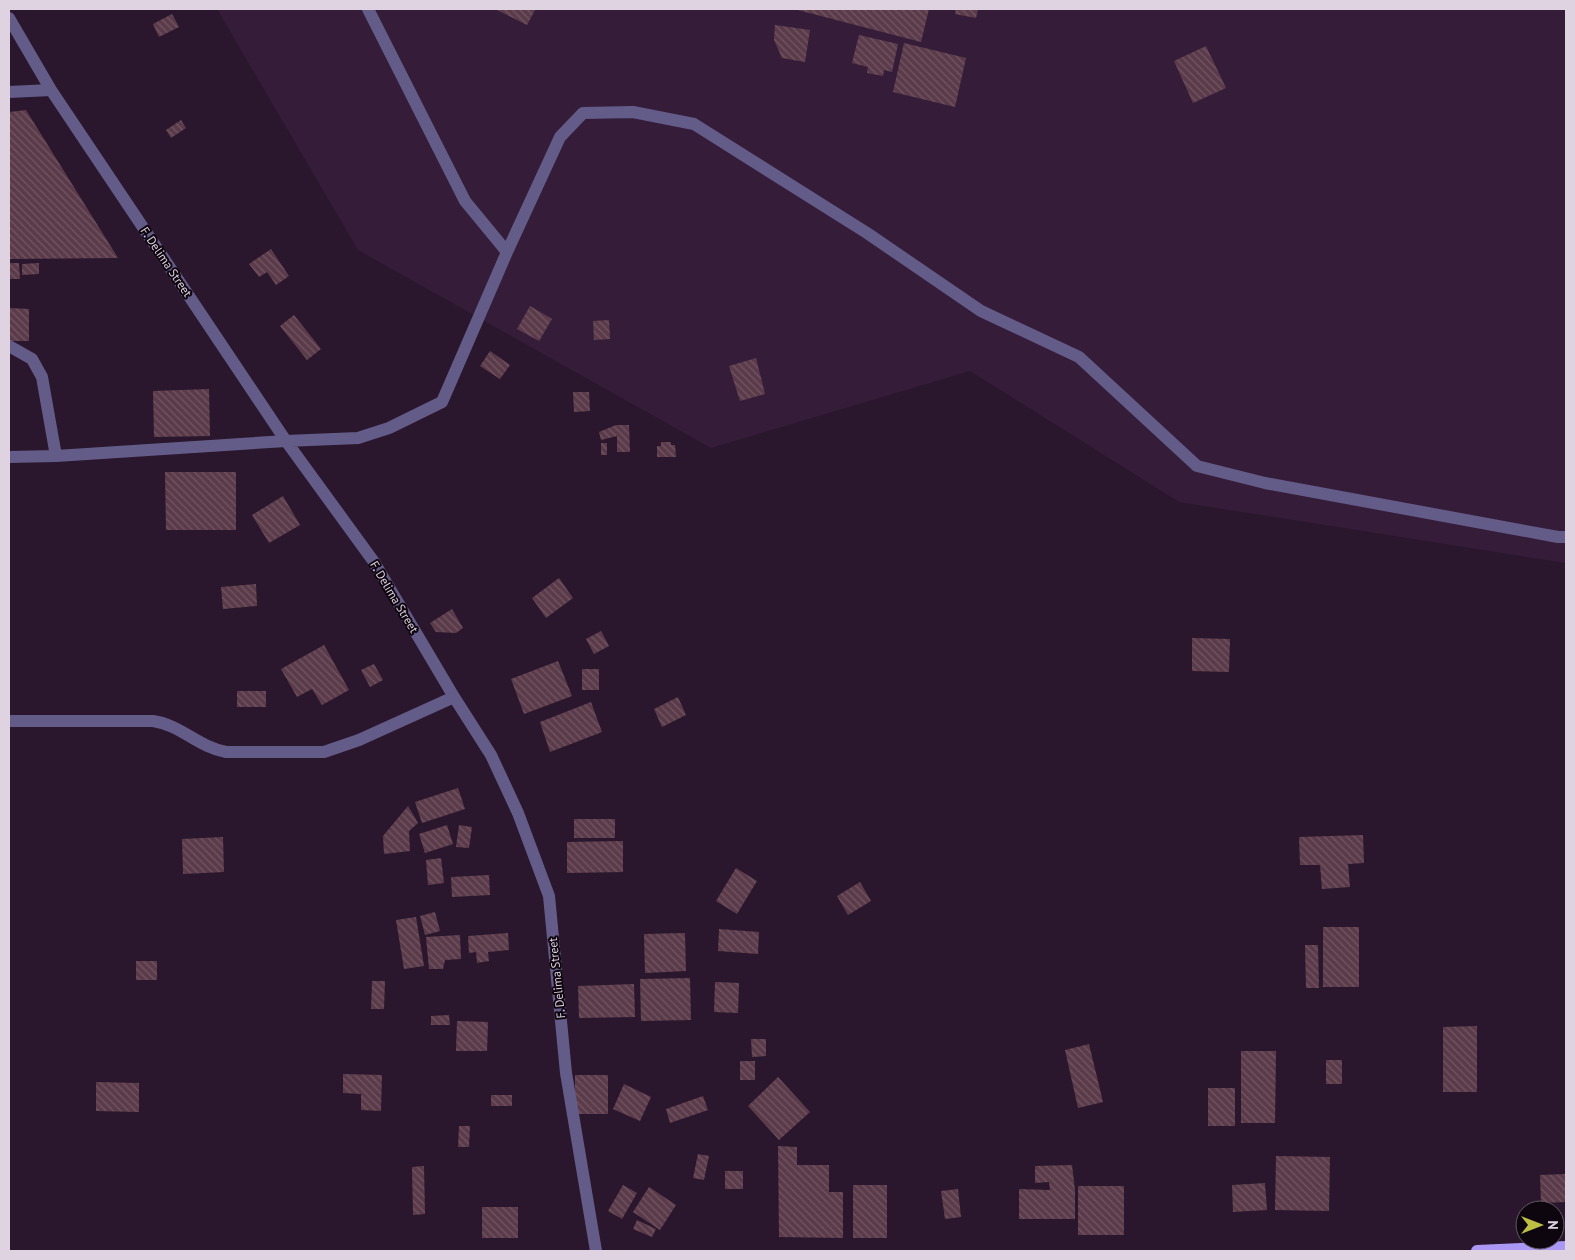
<svg xmlns="http://www.w3.org/2000/svg" width="1575" height="1260" viewBox="0 0 1575 1260" font-family="'PT Sans',sans-serif">
<style>
.built{fill:#351d39}
.building{fill:url(#building-back-hatch)}
.lines{fill:none;stroke-linecap:round;stroke-linejoin:round}
.minor{stroke:#645c88;stroke-width:12}
.major{stroke:#aa98f4;stroke-width:12}
.labels{text-anchor:middle;stroke-width:4;stroke-linejoin:round;paint-order:stroke}
.street-label{font-size:12px;fill:#dfd2e1;stroke:#0e060f}
</style>
<defs>
<pattern id="building-back-hatch" width="6" height="6" patternUnits="userSpaceOnUse" patternTransform="scale(1.25)"><rect width="6" height="6" fill="#5b3b49"/><path d="M-1 5l2 2M0 0l6 6M5-1l2 2" fill="none" stroke="#725663"/></pattern>
</defs>
<rect width="100%" height="100%" fill="#2a172d"/>
<path class="built" d="M217 9H1566V563L1179 502 970 371 711 448 358 250Z"/>
<path class="building" d="M495 9H533L535 10 527 25Z
M794 9H929L921 42Z
M956 9H978L976 18 955 14Z
M172 14 179 27 159 37 153 24Z
M775 25 810 30 805 62 782 58 774 40Z
M859 35 898 44 892 72 884 70 883 76 867 73 868 67 852 63Z
M904 43 966 58 955 107 893 92Z
M1206 46 1226 88 1193 103 1174 61Z
M26 110 118 258 9 259V112Z
M181 120 186 128 171 138 166 130Z
M271 249 289 276 276 285 267 272 259 277 249 264Z
M9 263H19L20 279H9Z
M39 263V274L22 275V264Z
M530 306 552 319 539 341 517 329Z
M9 308 29 309V341H9Z
M294 315 321 349 307 360 280 326Z
M609 320 610 339 594 340 593 321Z
M490 351 510 365 500 379 480 366Z
M756 358 765 394 740 401 729 366Z
M209 389 210 436 154 437 153 391Z
M573 392H589L590 411 574 412Z
M616 425H629L630 452H617V436L601 440 599 432Z
M661 442H671V445H675L676 457H657V446H661Z
M601 443H607V455H601Z
M165 472H236V530H166Z
M283 496 300 525 269 543 252 515Z
M559 578 573 598 546 618 532 598Z
M256 584 257 606 223 609 221 587Z
M452 609 463 628 456 633 436 632 430 623Z
M601 631 609 646 594 654 586 639Z
M1192 638 1230 639 1229 672 1192 671Z
M324 645 349 690 322 705 312 689 297 697 281 669Z
M558 661 572 696 524 714 511 679Z
M374 664 383 680 370 687 361 670Z
M582 669H599V690H582Z
M237 691H266V707H237Z
M678 697 686 715 662 727 654 709Z
M591 702 602 732 550 752 540 722Z
M458 788 465 809 422 823 415 802Z
M408 806 418 823 409 831 410 851 384 854 383 836Z
M574 819H615V838H574Z
M447 825 453 844 425 853 419 834Z
M459 825 472 827 469 848 456 847Z
M1363 835 1364 863 1348 864 1350 887 1322 889 1320 865H1300L1299 837Z
M223 837 224 872 183 874 182 839Z
M623 841V872L567 873V842Z
M441 858 444 883 428 885 426 860Z
M736 868 757 881 737 914 716 901Z
M489 875 490 895 452 897 451 877Z
M860 882 871 901 848 915 837 896Z
M435 912 440 931 425 935 420 916Z
M416 917 424 966 404 969 396 920Z
M1323 927H1359V987H1323Z
M719 929 759 932 758 954 718 951Z
M508 933 509 950 488 952 489 961 477 963 476 952 469 953 468 936Z
M685 933 686 971 645 973 644 934Z
M460 935 461 959 445 960 443 969H429L426 937Z
M1305 945H1318L1319 988H1306Z
M136 961H157V980H136Z
M690 978 691 1020 641 1021 640 979Z
M372 981H385L384 1009H371Z
M715 982 739 983 738 1013 714 1012Z
M634 984 635 1017 579 1018 578 986Z
M449 1015 450 1025H431V1016Z
M457 1021 488 1022 487 1051H456Z
M1477 1026V1092H1443V1027Z
M751 1039H766V1056L752 1057Z
M1089 1044 1103 1102 1078 1108 1065 1050Z
M1241 1051H1276L1275 1123H1241Z
M1326 1060H1342V1084H1326Z
M740 1061H755V1080H740Z
M343 1074 382 1075 381 1111 361 1110V1094L343 1093Z
M575 1075H608V1114H575Z
M778 1077 810 1112 779 1140 748 1106Z
M96 1082 139 1083V1112L96 1111Z
M624 1084 651 1097 640 1121 613 1109Z
M1208 1088H1235V1126H1208Z
M491 1095H512V1106H491Z
M703 1096 708 1110 670 1123 666 1109Z
M459 1126H470L469 1147H458Z
M778 1146 797 1147V1165H829V1192H843V1238L779 1237Z
M698 1154 709 1156 704 1180 693 1178Z
M1276 1156 1330 1157 1329 1211 1275 1210Z
M1072 1165 1075 1190V1219H1019V1189L1050 1190 1049 1182 1035 1183V1166Z
M424 1166 425 1214 413 1215 412 1167Z
M725 1171H743V1189H725Z
M1566 1174V1202L1541 1203 1540 1175Z
M1265 1183 1267 1210 1233 1212 1232 1185Z
M623 1185 637 1193 622 1219 608 1211Z
M853 1185H887V1238H853Z
M1078 1186H1124V1235H1078Z
M649 1187 676 1205 660 1230 633 1212Z
M958 1189 961 1217 945 1219 941 1191Z
M482 1207H518V1238H482Z
M637 1220 656 1229 652 1237 633 1229Z"/>
<g class="lines">
<path class="minor" d="M368 9 465 201 507 252
M9 18 51 90 286 441 374 562 454 697 491 755 518 813 549 896 566 1073 596 1251
M9 92 51 90
M9 346 32 359 42 377 56 456
M9 457 56 456 286 441 358 438 389 428 442 402 507 252 560 137 583 113 633 112 694 124 867 233 981 311 1079 357 1197 466 1265 483 1558 537H1566
M9 721H153C181 725 198 747 226 752H324L359 740 454 697"/>
<path class="major" d="M1477 1251 1566 1247"/>
</g>
<g class="labels">
<g class="street-label">
<text transform="translate(166 262) rotate(56)" y="4">F. Delima Street</text>
<text transform="translate(394 597) rotate(59)" y="4">F. Delima Street</text>
<text transform="translate(557 978) rotate(-96)" y="4">F. Delima Street</text>
</g>
</g>
<rect width="1575" height="1260" fill="none" stroke="#dfd2e1" stroke-width="20"/>
<g transform="translate(1540 1225) rotate(90)"><circle r="24" fill="#0e060f" stroke="#625863"/>
<path d="M0-4L9 19L0 12L-9 19Z" fill="#bdbf43"/>
<text y="-8" font-size="14" font-weight="bold" text-anchor="middle" fill="#dfd2e1">N</text>
</g>
</svg>
